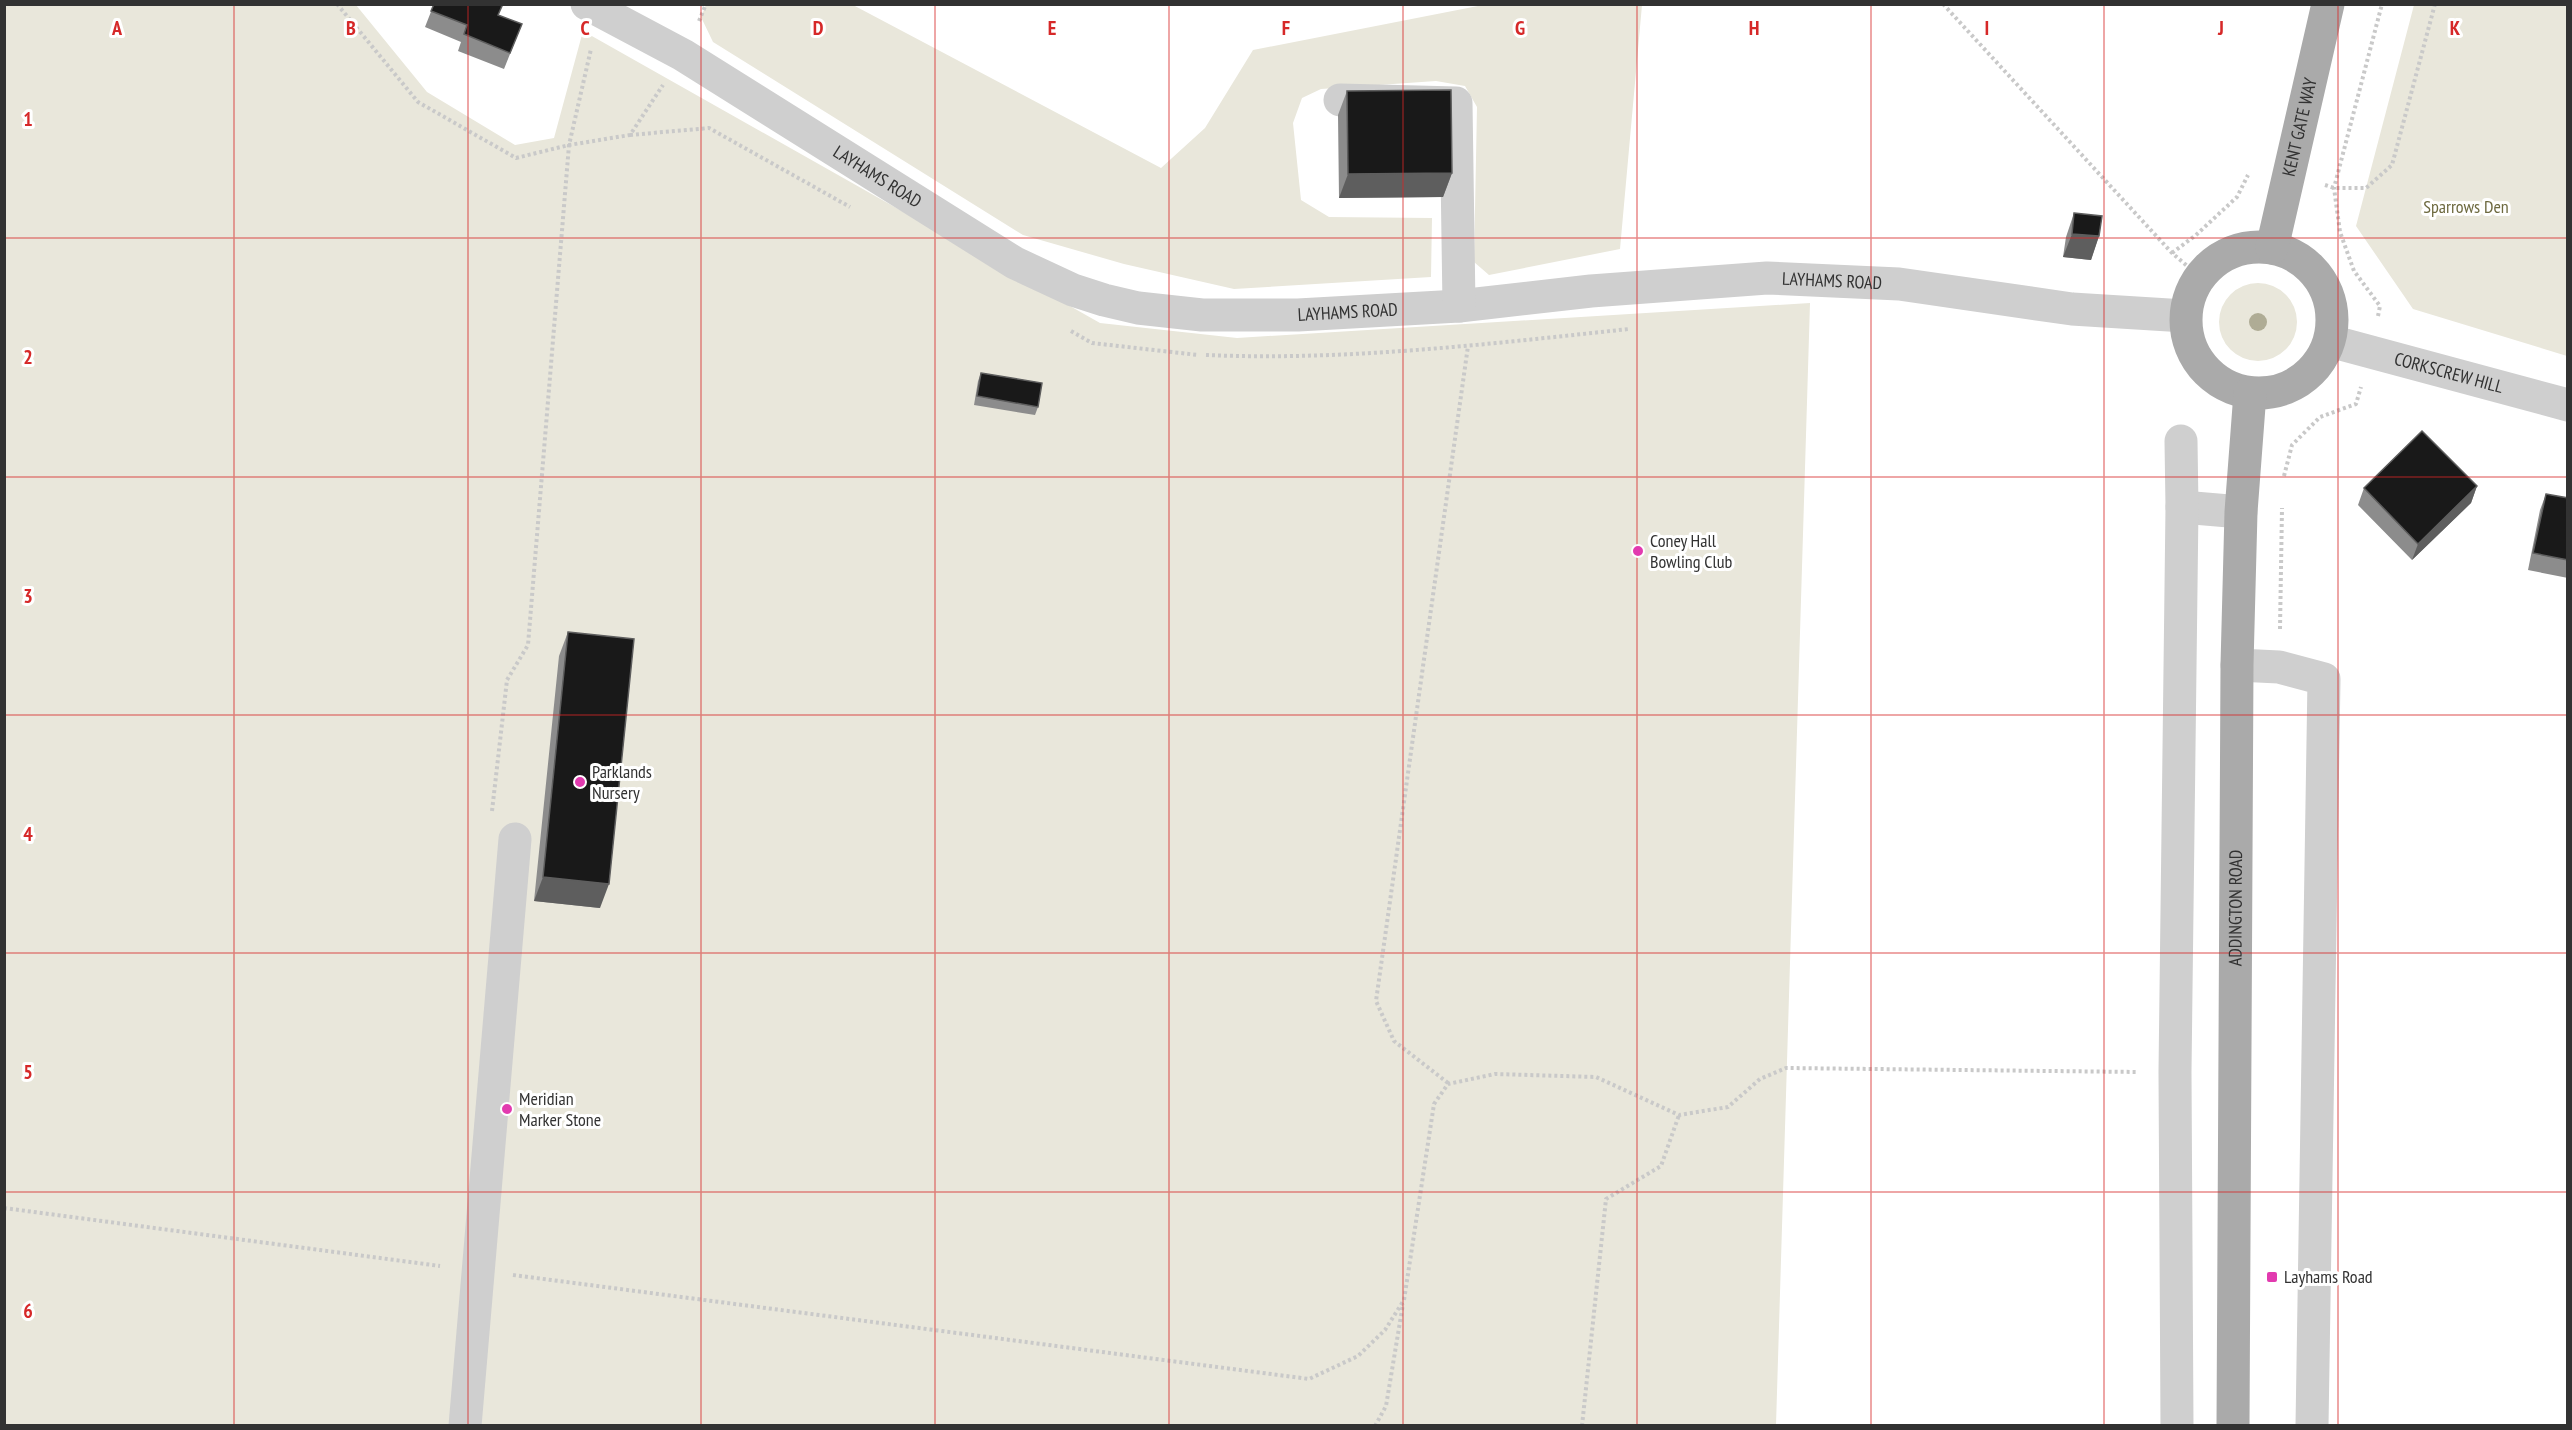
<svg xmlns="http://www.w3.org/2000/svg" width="2572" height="1430" viewBox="0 0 2572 1430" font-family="'PT Sans Narrow',sans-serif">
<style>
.green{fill:#e9e7db}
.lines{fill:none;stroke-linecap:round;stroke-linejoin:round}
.path{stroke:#c9c9c9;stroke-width:4;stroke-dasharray:3 3;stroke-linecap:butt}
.minor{stroke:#cfcfcf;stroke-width:33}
.major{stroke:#aaa;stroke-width:33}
.tree{fill:#afac95}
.wall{fill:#8c8c8c}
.shaded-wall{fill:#5e5e5e}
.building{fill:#191919;stroke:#5e5e5e;stroke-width:1.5}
.grid{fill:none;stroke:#d62828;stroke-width:1.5;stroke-opacity:0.55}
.poi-dot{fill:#e23aaf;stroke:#fff;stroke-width:2}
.labels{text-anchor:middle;stroke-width:6;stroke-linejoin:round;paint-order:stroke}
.street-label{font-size:18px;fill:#323232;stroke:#fff}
.park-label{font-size:18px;fill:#6d693f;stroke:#fff}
.poi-label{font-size:18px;fill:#323232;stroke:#fff;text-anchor:start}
.grid-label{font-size:20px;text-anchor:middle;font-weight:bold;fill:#d62828;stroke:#fff;stroke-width:6;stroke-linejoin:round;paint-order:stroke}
</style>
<rect width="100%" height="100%" fill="#fff"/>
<path class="green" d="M5 5H356L427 92 515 145 554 138 583 31 1100 323 1237 338 1810 303 1776 1425 5 1426Z
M706 5H853L1161 168 1205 128 1253 50 1483 5H1642L1620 249 1489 275 1474 262 1477 107 1465 86 1436 81 1321 89 1302 98 1293 123 1301 200 1329 217 1432 218 1431 277 1234 289 1124 264 1023 235 713 42 701 17Z
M2414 5H2567V356L2413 309 2356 226Z
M2219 322a39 39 0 1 1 78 0a39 39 0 1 1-78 0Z"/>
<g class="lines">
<path class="path" d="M337 4 418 102 516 158 569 145 630 135 663 85
M1943 4 2172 253 2199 276
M699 21 706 4
M630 135 709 128 850 207
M2325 185 2334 188H2366L2392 165 2435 4
M2172 253 2196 235 2237 197 2248 175
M2378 316 2380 306 2354 271 2340 232 2334 188 2382 4
M1071 331 1092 343 1198 355
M1206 355C1347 361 1489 344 1629 329
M2284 476 2292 445 2320 417 2356 404 2361 387
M2280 629 2282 508
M492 811 507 680 528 645 569 145 591 49
M1448 1083 1394 1041 1376 1001 1468 346
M4 1208 440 1266
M513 1275 1309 1379 1358 1356 1385 1330 1404 1300 1434 1104 1448 1084 1495 1074 1596 1077 1679 1115 1728 1107 1760 1079 1786 1068 2138 1072
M1375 1426 1386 1406 1403 1304
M1582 1426 1606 1199 1661 1166 1679 1115"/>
<g class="minor">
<path id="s1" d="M587 4 683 55 1015 263 1073 290 1104 300 1138 308 1202 315H1298L1459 306 1591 291 1767 278 1899 284 2072 309 2185 316"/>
<path d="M1340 100 1456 103 1459 306"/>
<path id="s2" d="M2330 341 2568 405"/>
<path d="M2182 507 2241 512"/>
<path d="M2237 665 2279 667 2324 679 2312 1426"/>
<path d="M465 1426 515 839"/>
<path d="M2177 1426 2175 1072 2182 507 2181 441"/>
</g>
<g class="major">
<circle cx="2259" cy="320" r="73"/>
<path id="s3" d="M2272 248 2328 4"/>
<path id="s4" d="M2233 1426 2237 665 2241 512 2250 393"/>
</g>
</g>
<circle class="tree" cx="2258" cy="322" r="9"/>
<path class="wall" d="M434 4 499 16 522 24 504 69 458 51 461 42 425 27Z
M1347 91 1452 173 1443 197 1339 198 1338 115Z
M2074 213 2099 236 2091 260 2063 257 2066 237Z
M981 373 1038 407 1035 415 974 405 978 381Z
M2477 486 2471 503 2412 560 2358 505 2364 488Z
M2546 494 2568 498V578L2528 570 2540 510Z
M568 632 600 908 534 901 559 656Z"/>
<path class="shaded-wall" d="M1452 173 1443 197 1339 198 1348 174Z
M2072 234 2099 236 2091 260 2063 257Z
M2477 486 2471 503 2412 560 2418 544Z
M543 877 609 884 600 908 534 901Z"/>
<path class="building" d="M434 4H498L502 6 498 15 522 24 510 53 464 34 467 25 431 11Z
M1451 90 1452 173 1348 174 1347 91Z
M2074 213 2102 216 2099 236 2072 234Z
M981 373 1042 383 1038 407 977 396Z
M2422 431 2477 486 2418 544 2364 488Z
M2546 494 2568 498V560L2533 553Z
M568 632 634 639 609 884 543 877Z"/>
<path class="grid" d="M234 4V1426M468 4V1426M701 4V1426M935 4V1426M1169 4V1426M1403 4V1426M1637 4V1426M1871 4V1426M2104 4V1426M2338 4V1426M4 238H2568M4 477H2568M4 715H2568M4 953H2568M4 1192H2568"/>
<g class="poi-dot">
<circle cx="1638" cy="551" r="6"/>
<circle cx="580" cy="782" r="6"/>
<circle cx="507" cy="1109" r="6"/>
<rect x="2266" y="1271" width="12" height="12" rx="3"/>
</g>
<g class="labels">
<g class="street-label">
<text dy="6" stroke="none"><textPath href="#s3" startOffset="124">KENT GATE WAY</textPath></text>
<text dy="6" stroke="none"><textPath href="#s1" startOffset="338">LAYHAMS ROAD</textPath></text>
<text dy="6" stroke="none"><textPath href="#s1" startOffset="1328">LAYHAMS ROAD</textPath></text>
<text dy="6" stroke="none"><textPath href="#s1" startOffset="842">LAYHAMS ROAD</textPath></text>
<text dy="6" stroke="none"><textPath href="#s2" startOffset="123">CORKSCREW HILL</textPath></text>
<text dy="6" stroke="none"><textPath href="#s4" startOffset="518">ADDINGTON ROAD</textPath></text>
</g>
<g class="park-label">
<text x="2466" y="213">Sparrows Den</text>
</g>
<g class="poi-label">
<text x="1650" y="547">Coney Hall<tspan x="1650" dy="21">Bowling Club</tspan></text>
<text x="592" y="778">Parklands<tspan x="592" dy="21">Nursery</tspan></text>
<text x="519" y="1105">Meridian<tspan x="519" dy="21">Marker Stone</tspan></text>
<text x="2284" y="1283">Layhams Road</text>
</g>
</g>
<g class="grid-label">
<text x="117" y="35">A</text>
<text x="351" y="35">B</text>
<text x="585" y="35">C</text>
<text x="818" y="35">D</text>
<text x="1052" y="35">E</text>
<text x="1286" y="35">F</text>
<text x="1520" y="35">G</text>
<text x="1754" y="35">H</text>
<text x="1987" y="35">I</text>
<text x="2221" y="35">J</text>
<text x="2455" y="35">K</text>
<text x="28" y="126">1</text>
<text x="28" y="364">2</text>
<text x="28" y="603">3</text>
<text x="28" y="841">4</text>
<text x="28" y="1079">5</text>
<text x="28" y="1318">6</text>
</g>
<rect width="2572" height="1430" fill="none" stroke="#323232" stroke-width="12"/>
</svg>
